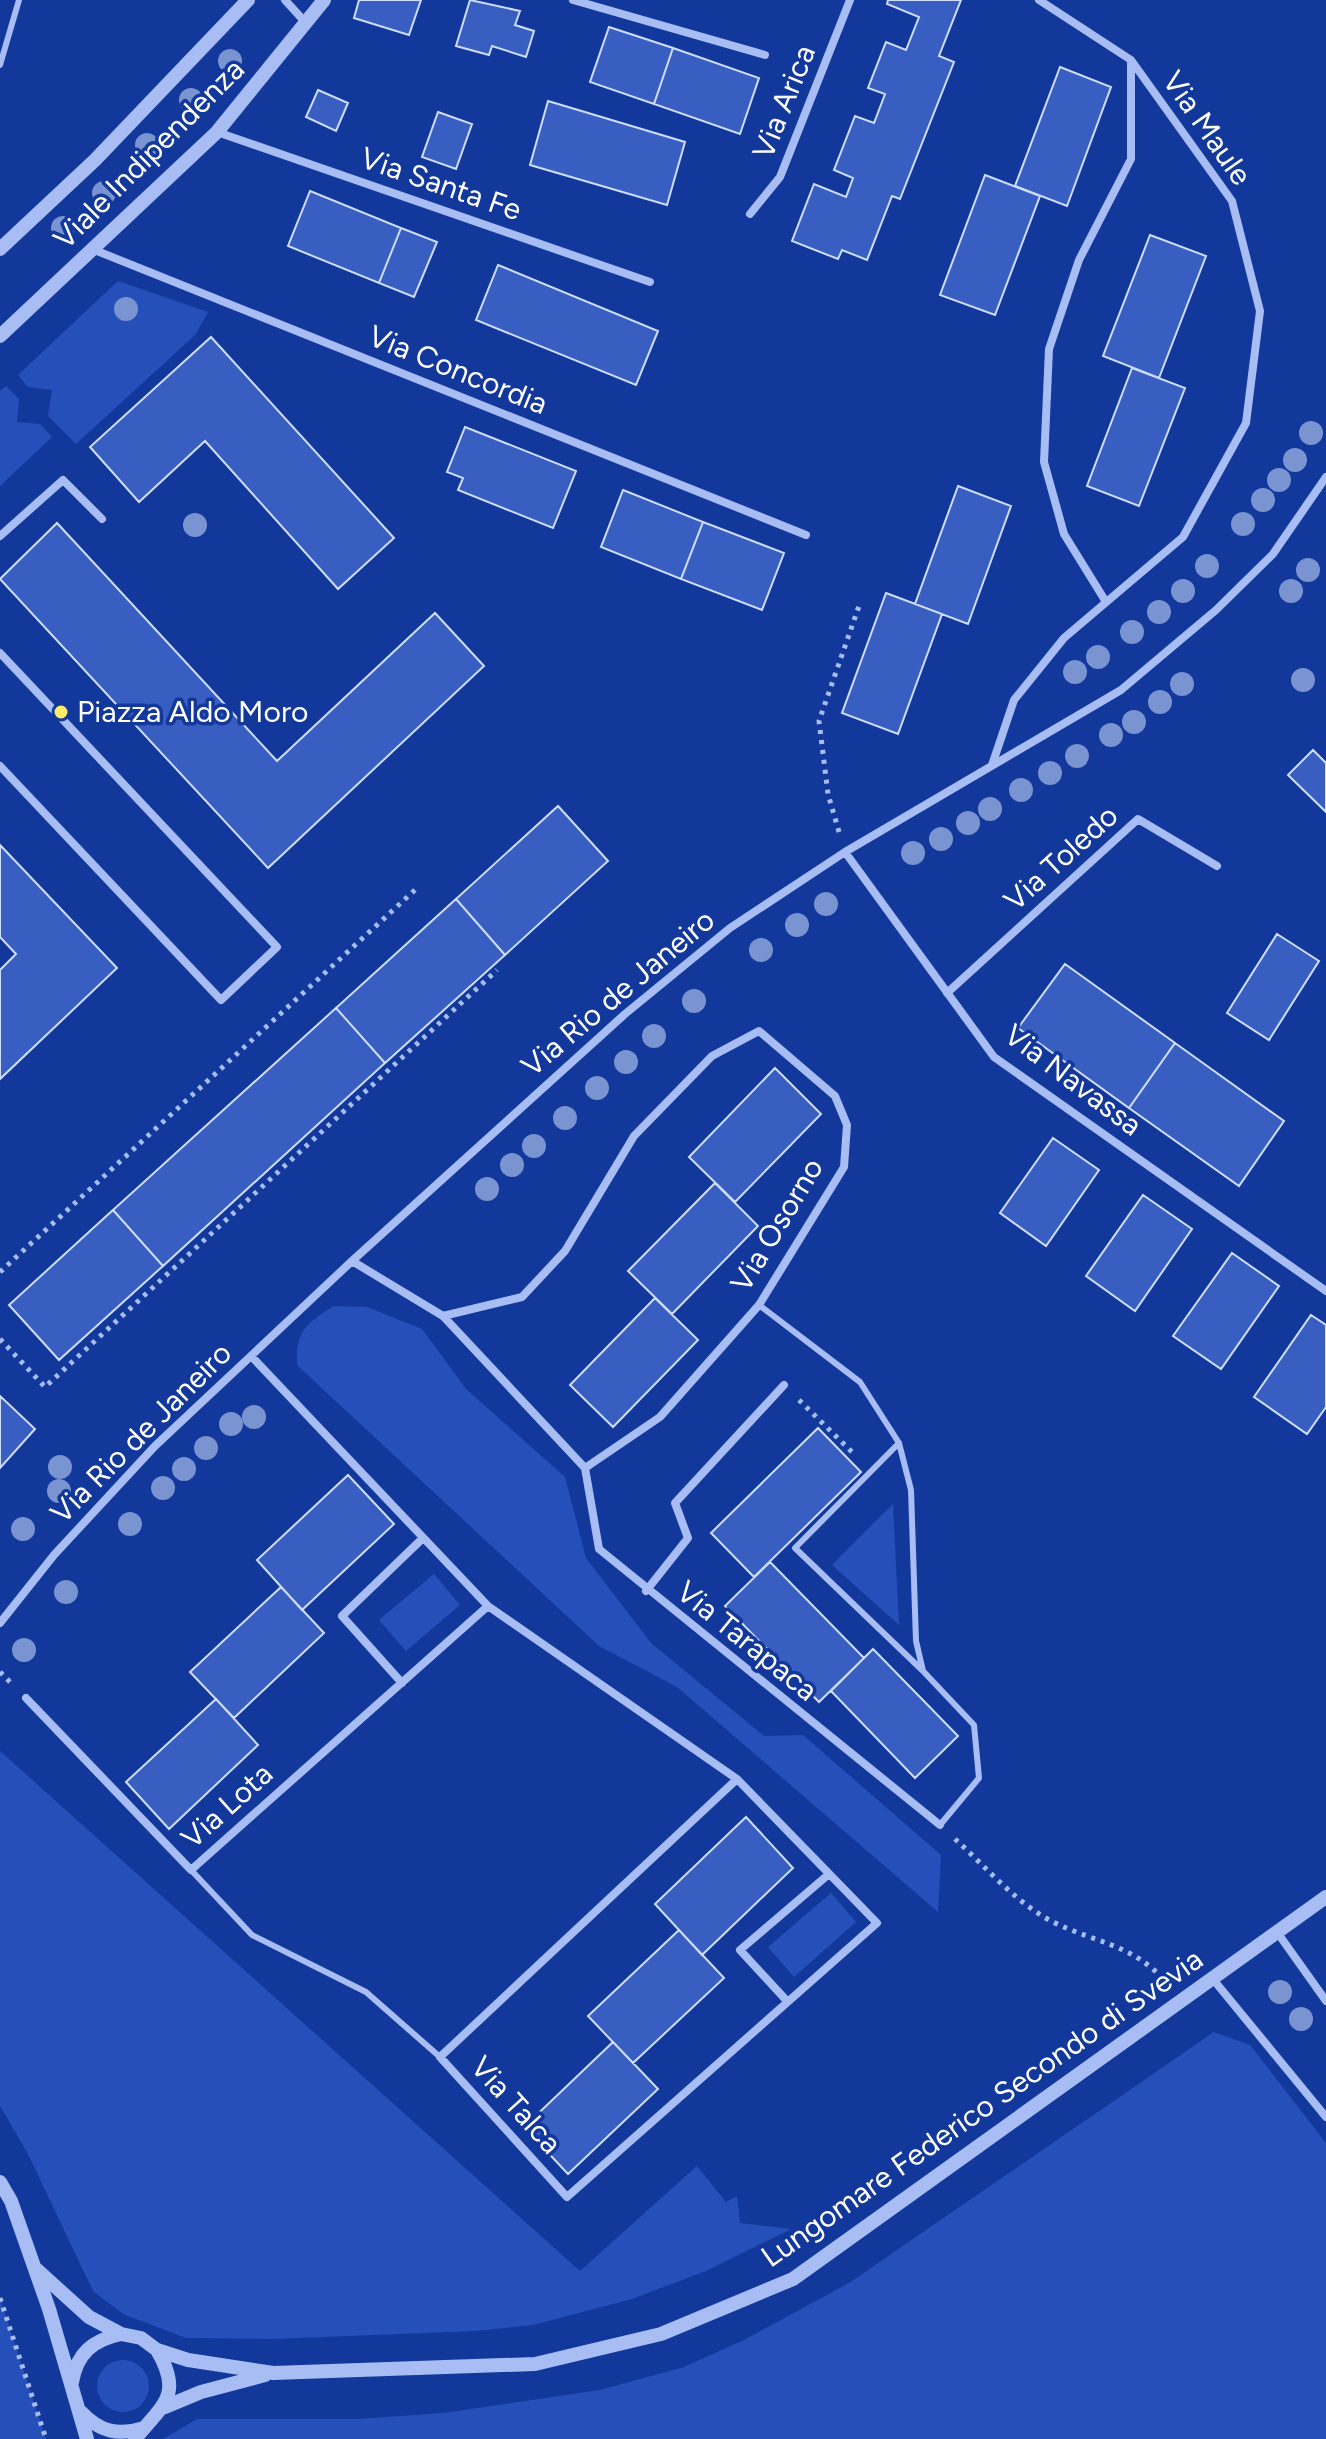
<svg xmlns="http://www.w3.org/2000/svg" width="1326" height="2439" viewBox="0 0 1326 2439" font-family="Figtree,sans-serif">
<style>
.green{fill:#2650b9}
.building{fill:#375ec0;stroke:#cfddfd;stroke-width:2}
.lines{fill:none;stroke-linecap:round;stroke-linejoin:round}
.path{stroke:#a7bdf3;stroke-width:5;stroke-dasharray:4 6;stroke-linecap:butt}
.service{stroke:#a7bdf3;stroke-width:6}
.minor{stroke:#a7bdf3;stroke-width:8}
.tertiary{stroke:#a7bdf3;stroke-width:14}
.tree{fill:#7a93d1}
.poi-dot{fill:#ffed6a;stroke:#13389b;stroke-width:3}
.labels{text-anchor:middle;stroke-width:7;stroke-linejoin:round;paint-order:stroke}
.street-label{font-size:30px;fill:#fff;stroke:#13389b}
.poi-label{font-size:30px;fill:#fff;stroke:#13389b;text-anchor:start}
</style>
<rect width="100%" height="100%" fill="#13389b"/>
<path class="green" d="M118 281 208 312 195 335 76 444 48 416 52 390 28 387 18 375Z
M6 386 19 399 17 422 40 424 52 437 0 486V391Z
M334 1306 367 1307 422 1329 466 1389 565 1477 586 1558 651 1643 764 1736 803 1735 941 1855 938 1912 677 1687 599 1646 297 1365C296 1331 305 1324 334 1306Z
M893 1504 899 1625 832 1565Z
M434 1574 460 1605 406 1651 379 1620Z
M0 1751 580 2271 697 2166 726 2202 737 2196 740 2223 791 2229 706 2271 632 2299 533 2325 475 2331 272 2339 186 2338 123 2314 93 2291 28 2154 0 2106Z
M831 1893 856 1922 794 1977 768 1947Z
M1214 2032 1250 2045 1326 2143V2439H163L197 2419H358L443 2413 600 2390 684 2367 744 2340 849 2283Z
M0 2298 46 2439H0Z
M97 2386a26 26 0 1 1 52 0a26 26 0 1 1-52 0Z"/>
<path class="building" d="M359 0H421L409 35 354 18Z
M470 0 520 11 515 25 534 31 526 57 492 46 489 55 456 46Z
M888 0H961L939 56 954 62 900 199 892 196 867 260 842 250 838 259 792 241 814 184 846 197 853 178 834 170 855 116 874 123 885 94 868 88 886 42 906 50 919 17 887 4Z
M609 27 673 48 654 104 590 82Z
M673 48 759 78 740 134 654 104Z
M1060 67 1111 87 1067 206 1015 186Z
M318 90 348 103 336 131 306 117Z
M548 101 685 142 667 205 530 165Z
M438 112 472 124 456 169 422 157Z
M985 175 1040 196 995 315 940 295Z
M310 191 401 228 379 283 288 246Z
M401 228 437 242 414 297 379 283Z
M1150 235 1206 256 1159 378 1103 356Z
M498 265 658 331 636 385 476 320Z
M211 337 394 538 338 589 205 441 139 502 90 447Z
M1132 368 1185 388 1139 506 1087 486Z
M465 427 576 471 553 528 458 490 463 478 447 472Z
M958 486 1011 506 968 624 915 604Z
M623 490 703 522 681 579 601 547Z
M703 522 784 553 762 610 681 579Z
M57 523 277 761 435 613 484 666 268 868 0 579Z
M886 593 942 614 898 734 842 713Z
M1313 750 1326 763V812L1288 775Z
M558 806 608 861 505 955 456 899Z
M0 845 117 968 0 1079V970L16 954 0 937Z
M456 899 505 955 385 1063 336 1008Z
M1277 934 1319 961 1269 1040 1227 1013Z
M1065 964 1175 1043 1129 1108 1018 1028Z
M336 1008 385 1063 163 1266 113 1210Z
M1175 1043 1284 1121 1239 1186 1129 1108Z
M775 1068 821 1114 735 1202 689 1157Z
M1053 1138 1099 1170 1046 1246 1000 1213Z
M715 1183 758 1226 672 1314 628 1271Z
M1143 1195 1192 1229 1135 1311 1086 1276Z
M113 1210 163 1266 59 1360 9 1305Z
M1232 1253 1279 1286 1221 1369 1173 1336Z
M655 1298 698 1340 613 1427 570 1385Z
M1311 1315 1326 1325V1407L1307 1434 1254 1397Z
M0 1396 35 1429 0 1468Z
M818 1428 861 1472 754 1577 711 1533Z
M348 1475 394 1524 302 1610 257 1560Z
M770 1562 864 1658 819 1702 725 1606Z
M281 1587 324 1633 234 1718 190 1672Z
M873 1649 958 1736 915 1778 831 1691Z
M216 1699 258 1745 169 1829 126 1782Z
M746 1817 793 1868 702 1955 655 1904Z
M679 1930 724 1978 633 2063 588 2016Z
M613 2042 658 2089 568 2174 524 2127Z"/>
<g class="lines">
<path class="path" d="M839 832 828 794 819 721 859 606
M0 1272 416 889
M0 1339 45 1387 497 970
M799 1400 855 1455
M0 1672 11 1683
M955 1839C986 1867 1016 1903 1053 1922 1096 1943 1132 1944 1165 1981
M0 2298 46 2439"/>
<path class="service" d="M0 65 19 0
M759 1305 860 1382 899 1443 911 1490 916 1641 923 1671 974 1725 979 1778 940 1825
M899 1443 795 1548 922 1670
M191 1870 252 1935 366 1992 440 2057"/>
<path class="minor" d="M285 0 306 23
M573 0 765 55
M217 132 650 282
M750 214 780 177 850 0
M92 249 806 535
M0 536 63 480 102 519
M1106 602 1064 534 1044 462 1049 349 1079 260 1131 159V61
M0 653 277 947 221 1000 0 766
M992 765 1014 700 1064 638 1183 537 1246 423 1260 311 1232 201 1131 60 1039 0
M845 852 994 1057 1326 1291
M947 993 1138 819 1217 866
M352 1261 443 1316 585 1468 599 1549 940 1825
M443 1316 522 1297 565 1251 634 1136 712 1056 759 1031 835 1096 847 1125 844 1167 759 1305 660 1417 585 1468
M251 1356 488 1606 737 1779 877 1923 567 2197 440 2057 737 1779
M646 1591 688 1538 675 1503 784 1385
M0 1623 54 1555 155 1446 352 1261 625 1014 730 928 845 852 1121 690 1216 610 1273 554 1326 477
M402 1683 342 1616 423 1538
M26 1698 191 1870 488 1606
M1277 1932 1326 2001
M1212 1978 1326 2117
M787 2001 740 1950 829 1874"/>
<path class="tertiary" d="M0 249 95 160 248 0
M0 336 217 132 324 0
M0 2182 11 2201 49 2309 87 2439
M36 2269 89 2317 121 2334 141 2338 157 2350 188 2360 273 2373 535 2364 661 2334 793 2279 1326 1897
M72 2382C77 2353 93 2340 121 2334
M165 2407 201 2392 265 2375
M81 2412C100 2432 118 2436 144 2428
M135 2439C162 2405 184 2396 157 2350"/>
</g>
<g class="tree">
<circle cx="230" cy="61" r="12"/>
<circle cx="191" cy="100" r="12"/>
<circle cx="147" cy="145" r="12"/>
<circle cx="104" cy="193" r="12"/>
<circle cx="63" cy="228" r="12"/>
<circle cx="126" cy="309" r="12"/>
<circle cx="1311" cy="433" r="12"/>
<circle cx="1295" cy="460" r="12"/>
<circle cx="1279" cy="480" r="12"/>
<circle cx="1263" cy="500" r="12"/>
<circle cx="1243" cy="524" r="12"/>
<circle cx="195" cy="525" r="12"/>
<circle cx="1207" cy="566" r="12"/>
<circle cx="1308" cy="570" r="12"/>
<circle cx="1183" cy="591" r="12"/>
<circle cx="1291" cy="591" r="12"/>
<circle cx="1159" cy="612" r="12"/>
<circle cx="1132" cy="632" r="12"/>
<circle cx="1098" cy="657" r="12"/>
<circle cx="1075" cy="672" r="12"/>
<circle cx="1303" cy="680" r="12"/>
<circle cx="1182" cy="684" r="12"/>
<circle cx="1160" cy="702" r="12"/>
<circle cx="1134" cy="722" r="12"/>
<circle cx="1111" cy="735" r="12"/>
<circle cx="1077" cy="756" r="12"/>
<circle cx="1050" cy="773" r="12"/>
<circle cx="1021" cy="790" r="12"/>
<circle cx="990" cy="809" r="12"/>
<circle cx="968" cy="823" r="12"/>
<circle cx="941" cy="839" r="12"/>
<circle cx="913" cy="853" r="12"/>
<circle cx="826" cy="904" r="12"/>
<circle cx="797" cy="925" r="12"/>
<circle cx="761" cy="950" r="12"/>
<circle cx="694" cy="1001" r="12"/>
<circle cx="654" cy="1036" r="12"/>
<circle cx="626" cy="1062" r="12"/>
<circle cx="597" cy="1088" r="12"/>
<circle cx="565" cy="1118" r="12"/>
<circle cx="534" cy="1146" r="12"/>
<circle cx="512" cy="1165" r="12"/>
<circle cx="487" cy="1189" r="12"/>
<circle cx="254" cy="1417" r="12"/>
<circle cx="231" cy="1424" r="12"/>
<circle cx="206" cy="1448" r="12"/>
<circle cx="60" cy="1467" r="12"/>
<circle cx="184" cy="1469" r="12"/>
<circle cx="163" cy="1488" r="12"/>
<circle cx="59" cy="1491" r="12"/>
<circle cx="130" cy="1524" r="12"/>
<circle cx="23" cy="1529" r="12"/>
<circle cx="66" cy="1592" r="12"/>
<circle cx="24" cy="1650" r="12"/>
<circle cx="1280" cy="1992" r="12"/>
<circle cx="1301" cy="2019" r="12"/>
</g>
<circle class="poi-dot" cx="61" cy="712" r="8"/>
<g class="labels">
<g class="street-label">
<text transform="translate(784 102) rotate(-68)" y="10">Via Arica</text>
<text transform="translate(1207 128) rotate(55)" y="10">Via Maule</text>
<text transform="translate(149 154) rotate(-45)" y="10">Viale Indipendenza</text>
<text transform="translate(441 184) rotate(19)" y="10">Via Santa Fe</text>
<text transform="translate(458 370) rotate(22)" y="10">Via Concordia</text>
<text transform="translate(1061 858) rotate(-42)" y="10">Via Toledo</text>
<text transform="translate(618 993) rotate(-40)" y="10">Via Rio de Janeiro</text>
<text transform="translate(1073 1080) rotate(37)" y="10">Via Navassa</text>
<text transform="translate(777 1225) rotate(-59)" y="10">Via Osorno</text>
<text transform="translate(141 1433) rotate(-45)" y="10">Via Rio de Janeiro</text>
<text transform="translate(747 1641) rotate(39)" y="10">Via Tarapaca</text>
<text transform="translate(227 1806) rotate(-42)" y="10">Via Lota</text>
<text transform="translate(516 2105) rotate(48)" y="10">Via Talca</text>
<text transform="translate(982 2108) rotate(-35)" y="10">Lungomare Federico Secondo di Svevia</text>
</g>
<g class="poi-label">
<text x="77" y="722">Piazza Aldo Moro</text>
</g>
</g>
</svg>
